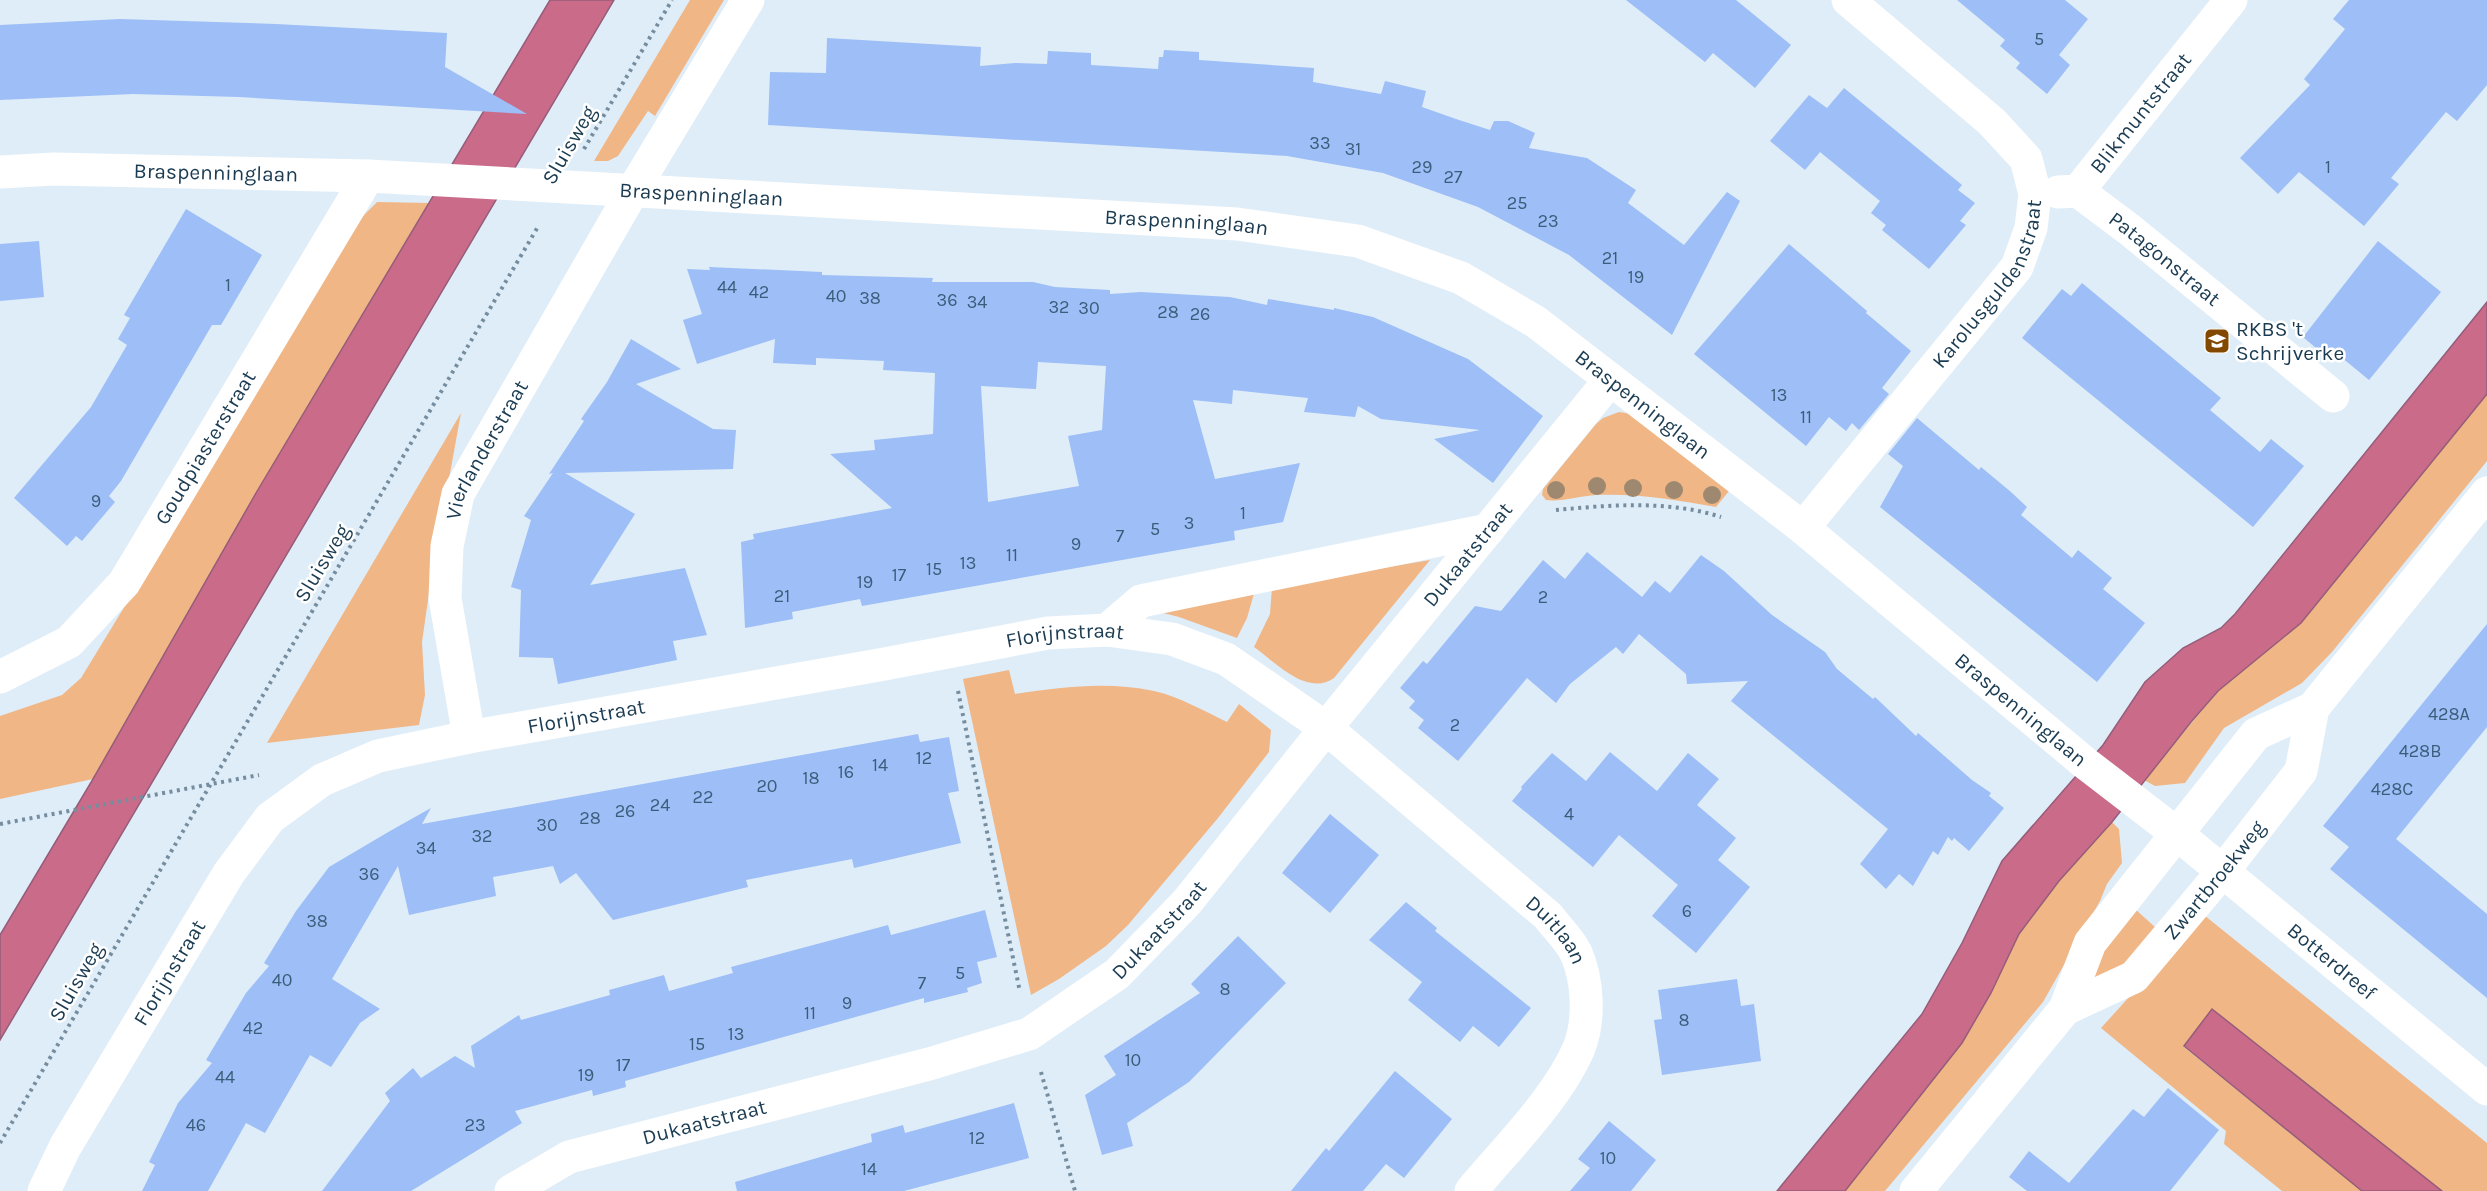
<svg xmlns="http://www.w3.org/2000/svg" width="2487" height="1191" viewBox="0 0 2487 1191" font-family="Karla,sans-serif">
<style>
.green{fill:#f0b686}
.water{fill:#ca6b8a;stroke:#955d79;stroke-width:1.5}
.building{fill:#9dbef6;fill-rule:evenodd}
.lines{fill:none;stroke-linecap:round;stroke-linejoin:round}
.path{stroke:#758d9e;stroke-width:4;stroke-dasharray:3 4.5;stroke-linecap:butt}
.pedestrian{stroke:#fff;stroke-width:33}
.minor{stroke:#fff;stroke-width:33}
.tree{fill:#9e8970}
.labels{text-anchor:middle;stroke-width:5;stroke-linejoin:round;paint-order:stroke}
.number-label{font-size:18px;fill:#3b5c7a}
.street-label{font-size:21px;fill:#1a3b51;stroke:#fff}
.poi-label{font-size:21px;fill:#1a3b51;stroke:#fff;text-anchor:start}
</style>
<rect width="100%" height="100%" fill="#dfedf8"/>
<path class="green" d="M690 0H724L655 116 648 111 618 156 608 161H594Z
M377 202 430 203 256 493 93 779 0 799V716L62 695 81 678 363 216Z
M2487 394V461L2332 652 2302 683 2224 728 2185 783 2155 786 2144 780 2218 691 2301 623Z
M1619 412 1632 414 1729 491 1716 507C1677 500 1636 493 1596 495 1580 496 1561 502 1546 500L1542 495 1543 489 1596 424 1603 418Z
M461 413 432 572 422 642 425 695 419 725 267 743Z
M1430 560 1334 678C1307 697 1275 662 1254 647L1270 614 1272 587Z
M1255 590 1247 618 1237 638 1179 617 1147 609Z
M1009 670 1015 694C1061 687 1107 681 1154 691 1180 697 1204 711 1227 722L1239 704 1271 730 1269 752 1218 818 1128 925 1106 946 1059 979 1031 995 963 679Z
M2112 822 2119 829 2122 863 2107 884 2100 901 2043 1002 1885 1191H1845L1962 1043 1991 993 2019 934 2059 881Z
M2135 909 2155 927 2126 964 2086 997 2101 950Z
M2199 911 2487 1143V1191H2442L2212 1009 2184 1047 2362 1191H2282L2224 1144 2226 1131 2101 1028 2150 974Z"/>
<path class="water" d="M550 0H614L0 1040V935L93 779 256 493Z
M2487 302V394L2301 623 2218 691 2191 722 2112 822 2059 881 2019 934 1991 993 1962 1043 1845 1191H1777L1922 1014 1962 943 2002 861 2103 745 2145 682 2183 648 2221 628 2235 614Z
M2212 1009 2442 1191H2362L2184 1046Z"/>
<path class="building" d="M1626 0H1736L1791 45 1755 88 1713 53 1705 62Z
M1957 0H2065L2088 19 2059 55 2070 65 2047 94 2016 68 2020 63 2000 46 2005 40Z
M2349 0H2487V85L2457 121 2446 112 2391 178 2399 184 2364 226 2299 172 2278 194 2240 158 2310 85 2304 79 2345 29 2333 19Z
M120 19 276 24 447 33 445 67 527 114 239 97 133 94 0 100V25Z
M827 38 981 47 980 66 1015 63 1047 64 1048 51 1091 53V65L1158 69 1159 57H1163L1164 50 1199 52V60L1314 68 1313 82 1381 94 1385 81 1426 91 1422 107 1456 119 1490 130 1494 121H1508L1535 133 1529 148 1587 158 1636 190 1628 203 1684 245 1727 192 1740 201 1672 335 1569 255 1478 207 1383 173 1287 156 768 125 770 72 826 73Z
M1844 88 1962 185 1958 190 1975 203 1960 221 1966 225 1929 269 1882 230 1886 225 1871 213 1880 201 1820 152 1805 170 1770 141 1809 95 1827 108Z
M186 209 262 255 221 325H212L121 481 109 496 115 502 82 541 76 536 67 546 14 498 91 407 127 345 118 339 130 318 124 315Z
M39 241 44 297 0 301V244Z
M2378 241 2441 292 2369 380 2335 352 2329 359 2303 337Z
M1789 244 1867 311 1866 313 1911 351 1882 388 1889 394 1859 430 1852 423 1846 431 1829 417 1806 446 1694 354Z
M709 267 822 272V275L933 278 932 282H1033L1055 287 1110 290V294L1141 292 1230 297 1267 305 1268 299 1334 310V308L1373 317 1468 359 1543 416 1493 483 1434 439 1480 430 1381 419 1358 406 1355 417 1304 412 1308 398 1233 390 1232 404 1193 400 1215 479 1300 463 1283 522 1234 531 1235 540 862 606 860 599 792 612 793 619 745 628 741 542 754 539 753 534 892 508 830 454 875 450 874 440 933 434 935 373 883 370 884 361 816 358V365L773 363 775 339 697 364 683 320 702 314 687 269 710 270ZM1038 362 1106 366 1102 430 1068 436 1079 486 988 502 981 386 1036 389Z
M2082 283 2221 398 2210 410 2260 452 2271 439 2304 466 2253 527 2022 338 2062 289 2071 296Z
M631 339 681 369 636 384 713 429 736 430 733 469 565 473 635 514 590 585 685 568 707 635 673 641 677 660 558 684 553 658 519 657 521 590 511 587 531 520 524 516 553 473 549 474 584 421 581 419 607 382Z
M1917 418 1979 470 1981 467 2011 492 2027 507 2021 515 2072 558 2078 550 2112 578 2103 589 2145 623 2097 682 1880 507 1903 466 1888 454Z
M1587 552 1642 597 1655 581 1670 593 1701 555 1724 571 1772 615 1825 652 1837 669 1873 699 1875 697 1916 736 1918 733 1972 780 1991 793 1989 796 2004 808 1969 851 1954 838 1952 841 1948 837 1938 855 1933 851 1913 886 1899 874 1886 889 1860 864 1888 829 1731 701 1748 681 1687 684 1686 674 1639 634 1623 654 1616 647 1570 684 1556 703 1527 678 1458 761 1418 728 1424 720 1409 708 1415 701 1400 688 1423 661 1427 664 1475 606 1501 611 1543 560 1565 579Z
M2487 624V727L2396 839 2487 914V998L2330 869 2349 847 2323 826Z
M918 734 920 742 949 737 959 791 948 793 961 843 854 868 852 859 746 880 748 887 613 920 576 873 560 884 553 866 493 877 496 896 409 915 398 866 332 979 380 1009 360 1023 331 1067 310 1055 265 1133 246 1123 208 1191H142L155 1165 149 1162 178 1103 212 1063 206 1060 246 993 269 966 264 963 296 911 329 867 390 831 431 808 422 824Z
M1610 752 1657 791 1688 753 1719 779 1697 805 1736 838 1718 860 1750 887 1696 953 1652 916 1678 885 1619 835 1593 867 1512 801 1522 789 1521 787 1552 753 1586 781Z
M1330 814 1379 855 1330 913 1282 873Z
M1406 902 1437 928 1435 931 1531 1008 1499 1047 1473 1026 1460 1042 1408 1000 1422 982 1369 940Z
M985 910 997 957 977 962 982 983 967 988 968 992 924 1003V998L625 1081 626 1087 593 1096 592 1090 515 1111 522 1123 411 1191H322L390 1101 385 1093 413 1068 421 1078 455 1056 475 1068 471 1046 519 1015 521 1020 610 995 609 990 664 975 669 991 733 973 731 967 888 925 891 935Z
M1238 936 1286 983 1189 1082 1127 1123 1133 1146 1102 1155 1085 1095 1116 1075 1104 1056 1200 993 1191 984Z
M1737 979 1741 1006 1754 1004 1761 1061 1662 1075 1654 1020 1662 1019 1658 990Z
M1395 1071 1452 1119 1404 1178 1386 1164 1363 1191H1291L1326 1148 1329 1151Z
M2168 1088 2219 1130 2170 1191H2027L2009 1177 2029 1151 2069 1183 2133 1109 2144 1117Z
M1014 1103 1029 1158 904 1191H737L735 1182 872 1142 871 1134 903 1125 905 1133Z
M1609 1121 1656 1160 1631 1191H1570L1590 1168 1578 1159Z"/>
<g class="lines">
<path class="path" d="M584 149 672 0
M1556 510C1609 505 1669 500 1721 517
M958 691 1020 992
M0 824 259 775
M1041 1072 1075 1191
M0 1143 539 225"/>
<path class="pedestrian" d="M1107 630 1141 601 1488 530"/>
<g class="minor">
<path id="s1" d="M0 172 54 169 368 176 1237 224 1358 241 1461 278 1536 322 1803 528 2085 763 2176 833 2487 1089"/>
<path id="s2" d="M2078 191 2130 230 2333 396"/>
<path id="s3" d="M2058 192 2078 191 2231 0"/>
<path id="s4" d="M1803 528 2017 267 2031 228 2035 194 2026 159 1992 122 1848 0"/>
<path id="s5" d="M0 677 69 642 124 583 368 176"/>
<path id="s6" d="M469 737 445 598 447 546 458 494 632 192 748 0"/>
<path id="s7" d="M2065 1009 2134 977 2223 871 2301 771 2313 708"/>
<path id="s8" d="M44 1191 65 1147 229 873 270 818 322 780 378 756 469 737 879 665 1048 633 1107 630 1172 639 1226 659 1326 728 1548 916C1557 928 1570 940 1576 953 1588 980 1590 1020 1579 1048 1557 1099 1507 1148 1471 1191"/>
<path id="s9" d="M511 1191 569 1157 929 1064 1029 1034 1117 974 1187 902 1326 728 1610 380"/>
<path d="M1916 1191 2065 1009 2090 943 2256 734 2313 708 2487 493"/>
</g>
</g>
<g class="tree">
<circle cx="1597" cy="486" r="9"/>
<circle cx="1633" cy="488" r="9"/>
<circle cx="1556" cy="490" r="9"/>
<circle cx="1674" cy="490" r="9"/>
<circle cx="1712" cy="495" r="9"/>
</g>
<defs>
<g id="school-square" transform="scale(1.35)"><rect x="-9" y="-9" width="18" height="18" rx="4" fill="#834800" stroke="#fff"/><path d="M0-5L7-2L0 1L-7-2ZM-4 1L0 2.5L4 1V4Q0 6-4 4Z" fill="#fff"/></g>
</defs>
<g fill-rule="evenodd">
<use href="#school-square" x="2217" y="341"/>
</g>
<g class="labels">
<g class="number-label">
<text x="2039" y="45">5</text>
<text x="1320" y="149">33</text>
<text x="1353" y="155">31</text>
<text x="1422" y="173">29</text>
<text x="2328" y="173">1</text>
<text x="1453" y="183">27</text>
<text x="1517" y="209">25</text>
<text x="1548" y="227">23</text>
<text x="1610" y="264">21</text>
<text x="1636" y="283">19</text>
<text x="228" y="291">1</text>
<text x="727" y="293">44</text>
<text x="759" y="298">42</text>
<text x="836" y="302">40</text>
<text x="870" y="304">38</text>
<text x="947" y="306">36</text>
<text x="977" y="308">34</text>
<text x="1059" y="313">32</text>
<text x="1089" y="314">30</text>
<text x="1168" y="318">28</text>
<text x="1200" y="320">26</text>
<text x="1779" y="401">13</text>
<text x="1806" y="423">11</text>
<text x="96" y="507">9</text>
<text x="1243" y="519">1</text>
<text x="1189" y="529">3</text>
<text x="1155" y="535">5</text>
<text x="1120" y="542">7</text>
<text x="1076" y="550">9</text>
<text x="1012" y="561">11</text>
<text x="968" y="569">13</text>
<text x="934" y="575">15</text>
<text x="899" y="581">17</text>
<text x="865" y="588">19</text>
<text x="782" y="602">21</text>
<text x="1543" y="603">2</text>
<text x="2449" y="720">428A</text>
<text x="1455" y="731">2</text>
<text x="2420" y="757">428B</text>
<text x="924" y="764">12</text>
<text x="880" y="771">14</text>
<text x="846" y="778">16</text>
<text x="811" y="784">18</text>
<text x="767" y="792">20</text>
<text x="2392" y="795">428C</text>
<text x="703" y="803">22</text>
<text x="660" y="811">24</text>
<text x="625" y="817">26</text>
<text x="1569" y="820">4</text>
<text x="590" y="824">28</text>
<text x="547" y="831">30</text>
<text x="482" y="842">32</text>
<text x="426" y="854">34</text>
<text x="369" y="880">36</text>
<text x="1687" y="917">6</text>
<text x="317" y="927">38</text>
<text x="960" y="979">5</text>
<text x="282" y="986">40</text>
<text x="922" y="989">7</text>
<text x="1225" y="995">8</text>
<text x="847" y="1009">9</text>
<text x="810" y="1019">11</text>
<text x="1684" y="1026">8</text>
<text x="253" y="1034">42</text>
<text x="736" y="1040">13</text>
<text x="697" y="1050">15</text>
<text x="1133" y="1066">10</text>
<text x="623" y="1071">17</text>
<text x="586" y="1081">19</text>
<text x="225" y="1083">44</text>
<text x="196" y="1131">46</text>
<text x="475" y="1131">23</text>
<text x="977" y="1144">12</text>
<text x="1608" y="1164">10</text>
<text x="869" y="1175">14</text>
</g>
<g class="street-label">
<text dy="7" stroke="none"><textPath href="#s3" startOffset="120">Blikmuntstraat</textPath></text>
<text transform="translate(569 145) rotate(-60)" y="7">Sluisweg</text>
<text dy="7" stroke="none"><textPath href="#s1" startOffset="216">Braspenninglaan</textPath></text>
<text dy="7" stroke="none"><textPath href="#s1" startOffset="702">Braspenninglaan</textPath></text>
<text dy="7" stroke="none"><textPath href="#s1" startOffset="1188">Braspenninglaan</textPath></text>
<text dy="7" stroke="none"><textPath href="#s2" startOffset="110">Patagonstraat</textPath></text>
<text dy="7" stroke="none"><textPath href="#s4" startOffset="309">Karolusguldenstraat</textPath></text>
<text dy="7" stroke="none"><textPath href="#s1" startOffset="1692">Braspenninglaan</textPath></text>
<text dy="7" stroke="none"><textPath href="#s5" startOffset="316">Goudpiasterstraat</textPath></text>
<text dy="7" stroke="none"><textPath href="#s6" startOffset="298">Vierlanderstraat</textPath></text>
<text dy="7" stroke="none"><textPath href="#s9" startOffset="1197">Dukaatstraat</textPath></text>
<text transform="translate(322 563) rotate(-59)" y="7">Sluisweg</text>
<text dy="7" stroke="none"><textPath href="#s8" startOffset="1260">Florijnstraat</textPath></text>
<text dy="7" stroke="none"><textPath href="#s1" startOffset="2178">Braspenninglaan</textPath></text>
<text dy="7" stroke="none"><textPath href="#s8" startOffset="774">Florijnstraat</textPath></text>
<text dy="7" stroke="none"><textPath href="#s7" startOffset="202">Zwartbroekweg</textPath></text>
<text dy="7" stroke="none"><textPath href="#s9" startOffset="711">Dukaatstraat</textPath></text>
<text dy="7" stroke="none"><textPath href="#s8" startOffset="1854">Duitlaan</textPath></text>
<text dy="7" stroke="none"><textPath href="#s1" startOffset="2578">Botterdreef</textPath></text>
<text dy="7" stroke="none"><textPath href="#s8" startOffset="252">Florijnstraat</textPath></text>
<text transform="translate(76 982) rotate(-60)" y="7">Sluisweg</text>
<text dy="7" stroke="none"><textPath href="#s9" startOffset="207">Dukaatstraat</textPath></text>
</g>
<g class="poi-label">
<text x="2236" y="336">RKBS 't<tspan x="2236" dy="24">Schrijverke</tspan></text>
</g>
</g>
</svg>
